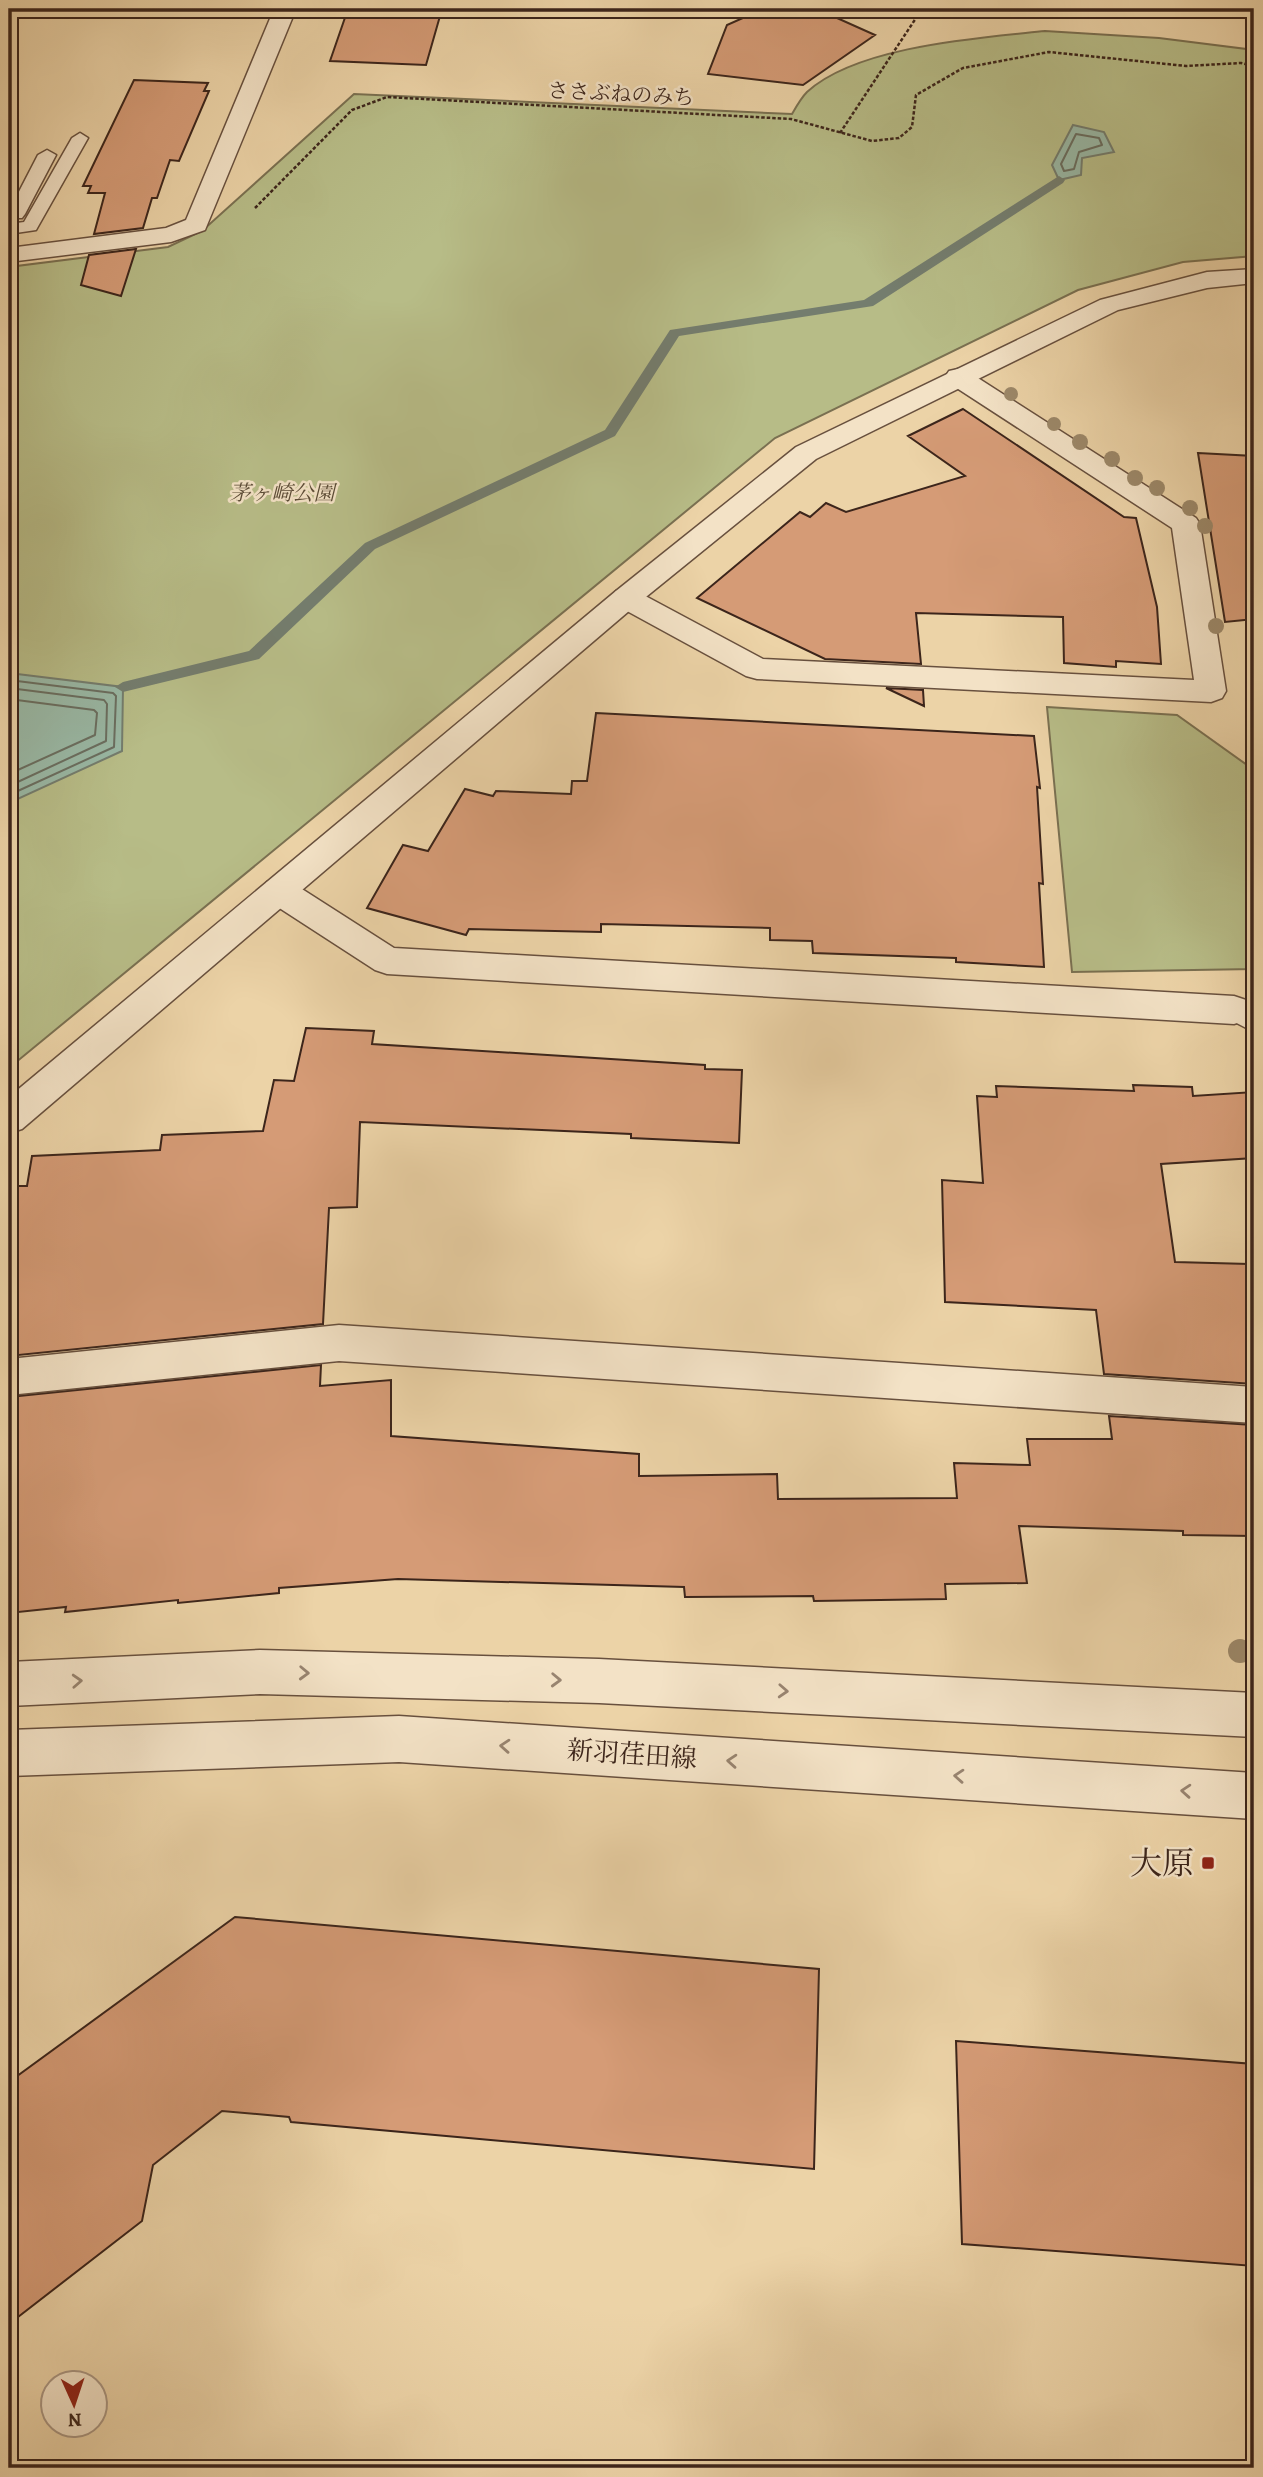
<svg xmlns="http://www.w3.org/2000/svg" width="1263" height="2477" viewBox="0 0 1263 2477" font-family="Alegreya,'Noto Serif JP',serif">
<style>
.green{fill:#b7bc87;stroke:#7a7051;stroke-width:2}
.water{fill:#99b8a5;stroke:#747d6e;stroke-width:2}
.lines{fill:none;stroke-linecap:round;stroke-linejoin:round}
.shore{stroke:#6a6e60;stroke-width:2}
.stream{fill:#747d6e;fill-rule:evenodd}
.building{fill:#d59b76;stroke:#3c251b;stroke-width:2}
.service-casing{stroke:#68503e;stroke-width:3}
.minor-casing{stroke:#68503e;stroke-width:3}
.tertiary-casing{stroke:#68503e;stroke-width:3}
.path{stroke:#3c251b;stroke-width:2.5;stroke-dasharray:3.5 2;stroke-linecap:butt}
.service{fill:#f3e2c6;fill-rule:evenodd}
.minor{fill:#f3e2c6;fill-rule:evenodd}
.tertiary{fill:#f3e2c6;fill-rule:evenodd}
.tree{fill:#9c8869}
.oneway{stroke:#988470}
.poi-dot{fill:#8f2418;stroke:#f3e2c6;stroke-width:2.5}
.labels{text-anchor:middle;stroke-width:5;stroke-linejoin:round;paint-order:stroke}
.far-street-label{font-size:21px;fill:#3c251b;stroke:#f3e2c6}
.far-park-label{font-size:21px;font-style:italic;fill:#5b4b36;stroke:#f3e2c6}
.street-label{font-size:26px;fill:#3c251b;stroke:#f3e2c6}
.near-poi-label{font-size:32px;fill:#3c251b;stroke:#f3e2c6;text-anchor:end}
</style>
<rect width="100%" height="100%" fill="#ecd3a7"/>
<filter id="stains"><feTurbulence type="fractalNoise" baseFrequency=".00286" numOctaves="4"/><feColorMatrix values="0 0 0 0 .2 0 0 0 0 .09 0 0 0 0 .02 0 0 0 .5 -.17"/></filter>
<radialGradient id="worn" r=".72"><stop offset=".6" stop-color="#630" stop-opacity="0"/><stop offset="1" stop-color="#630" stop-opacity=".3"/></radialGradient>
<path class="green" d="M1045 31 1159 38 1254 50V256L1183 262 1078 290 775 438 9 1068V267L168 247 202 231 354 94 792 114C796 107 801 98 807 92 857 46 979 38 1045 31Z
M1047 707 1177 715 1247 765 1254 801V969L1072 972Z"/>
<path class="water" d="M1073 125 1104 132 1114 152 1082 158 1081 175 1059 180 1052 165Z
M9 673 123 687 122 751 9 803Z"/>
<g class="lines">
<path class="shore" d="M1076 134 1099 138 1102 145 1079 152 1074 169 1064 171 1061 164Z
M9 680 113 693 116 696 114 747 9 795
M9 688 104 700 107 704 106 741 9 786
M9 699 94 710 97 713 95 735 9 774"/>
<path class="stream" d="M1059 176 1065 180 1063 183 873 306 679 336 615 436 375 549 259 659 123 692 115 687 123 682 249 651 365 543 605 430 670 330 864 300Z"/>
</g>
<path class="building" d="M348 9H442L426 65 330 61Z
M763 9H817L875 35 803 85 708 74 727 25Z
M134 80 208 83 204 91H209L179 161 170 160 157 198H152L143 228 94 234 105 193H88L91 186H83Z
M136 249 121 296 81 285 89 255Z
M963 409 1124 517 1136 518 1157 607 1161 664 1116 661V667L1064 663 1063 617 916 613 921 664 825 659 697 598 800 512 810 517 826 503 846 512 965 476 908 436Z
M1198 453 1254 456V619L1225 622Z
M886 688 923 690 924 706Z
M596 713 1034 736 1040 788 1037 787 1043 884 1039 883 1044 967 956 962V958L813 953 812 941 770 940V928L601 924V932L469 929 466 935 367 908 403 845 428 851 465 789 493 796 496 791 571 794 572 781H587Z
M306 1028 374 1031 372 1044 705 1065V1069L742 1070 739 1143 631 1138V1134L360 1122 357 1207 329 1208 323 1324 9 1356V1245L18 1186H27L32 1156 160 1150 162 1135 263 1131 274 1080 294 1081Z
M1133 1085 1192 1087 1193 1096 1254 1092V1158L1161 1164 1175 1262 1249 1264 1254 1299V1384L1104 1374 1096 1310 945 1302 942 1180 983 1183 977 1096 997 1097 996 1086 1134 1091Z
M321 1365 320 1386 391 1380V1436L639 1454V1476L777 1474 778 1499 957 1498 954 1463 1030 1465 1027 1439H1112L1109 1416 1254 1425V1536L1183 1535V1531L1019 1526 1027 1583 945 1584 946 1599 814 1601 813 1596 685 1597 684 1587 398 1579 279 1588V1593L178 1603V1600L65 1612 66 1607 9 1613V1570L16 1498H9V1397Z
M235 1917 819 1969 814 2169 291 2122 289 2117 222 2111 153 2165 142 2221 9 2324V2082Z
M956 2041 1254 2064V2266L962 2244Z"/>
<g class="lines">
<g class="service-casing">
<path id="service" d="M80 133 88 138 36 230 9 234V224L24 222 72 138Z
M47 150 56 155 25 214 22 218H10L9 211 38 155Z
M1234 1000 1254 1010V1032L1225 1017 1221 1010 1225 1003Z"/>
</g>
<g class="minor-casing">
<path id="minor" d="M958 369 967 371 1196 518 1200 524 1226 691 1222 698 1211 702 757 679 746 676 616 605 611 598 616 591 626 588 636 591 763 659 1194 680 1172 528 949 383 945 377 949 371Z
M279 879 291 882 394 948 1234 996 1246 1000 1252 1010 1246 1020 1234 1024 387 974 375 970 267 900 262 891 267 882Z
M339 1325 1254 1387V1423L339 1361 9 1395V1359Z"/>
</g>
<g class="tertiary-casing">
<path id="tertiary" d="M274 9H296L205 230 171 242 9 262V248L166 228 186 220Z
M1254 269V283L1207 288 1118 310 816 459 636 605 22 1129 9 1133V1097L616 591 796 447 1100 300 1207 272Z
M260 1650 599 1659 1254 1693V1737L599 1703 260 1694 9 1706V1662Z
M399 1716 1254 1773V1819L399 1762 9 1776V1730Z"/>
</g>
<path class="path" d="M840 133 922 9
M255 208 352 110 387 97 791 119 872 141 899 138 912 127 916 95 963 68 1049 52 1186 66 1241 63 1254 66"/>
<use href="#service" class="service"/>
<use href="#minor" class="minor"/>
<use href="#tertiary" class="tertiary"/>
</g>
<g class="tree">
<circle cx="1011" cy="394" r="7"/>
<circle cx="1054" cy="424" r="7"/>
<circle cx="1080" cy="442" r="8"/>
<circle cx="1112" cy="459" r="8"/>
<circle cx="1135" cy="478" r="8"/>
<circle cx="1157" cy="488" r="8"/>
<circle cx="1190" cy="508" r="8"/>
<circle cx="1205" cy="526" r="8"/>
<circle cx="1216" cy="626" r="8"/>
<circle cx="1240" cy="1651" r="12"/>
</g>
<defs><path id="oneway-chevron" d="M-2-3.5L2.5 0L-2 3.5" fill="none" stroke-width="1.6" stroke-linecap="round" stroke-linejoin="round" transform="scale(1.75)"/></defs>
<g class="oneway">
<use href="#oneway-chevron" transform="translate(304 1673) rotate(2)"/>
<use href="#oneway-chevron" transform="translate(556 1680) rotate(2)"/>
<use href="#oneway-chevron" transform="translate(77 1681) rotate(-3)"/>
<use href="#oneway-chevron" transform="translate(783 1691) rotate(3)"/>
<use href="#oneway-chevron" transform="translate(505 1746) rotate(-176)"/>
<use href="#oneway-chevron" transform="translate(732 1761) rotate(-176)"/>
<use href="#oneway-chevron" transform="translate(959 1776) rotate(-176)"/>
<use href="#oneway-chevron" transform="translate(1186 1791) rotate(-176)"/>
</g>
<rect class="poi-dot" x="1201" y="1856" width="14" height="14" rx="3.5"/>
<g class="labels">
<g class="far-street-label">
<text transform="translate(621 94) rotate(3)" y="7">ささぶねのみち</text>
</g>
<g class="far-park-label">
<text x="282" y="500">茅ヶ崎公園</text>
</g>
<g class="street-label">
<text transform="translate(632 1754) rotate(4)" y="9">新羽荏田線</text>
</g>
<g class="near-poi-label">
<text x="1194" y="1874">大原</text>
</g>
</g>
<rect width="1263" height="2477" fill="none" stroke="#ecd3a7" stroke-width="35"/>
<rect x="10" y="10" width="1242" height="2456" fill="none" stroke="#3c251b" stroke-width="3.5"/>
<rect x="18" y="18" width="1228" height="2442" fill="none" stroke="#3c251b" stroke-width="2"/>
<g transform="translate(74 2404) rotate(177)"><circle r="33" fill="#f3e2c6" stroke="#aa9682" stroke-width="2"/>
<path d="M0-5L12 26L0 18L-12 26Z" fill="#8f2418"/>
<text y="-10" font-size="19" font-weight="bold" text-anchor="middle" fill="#3c251b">N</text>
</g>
<rect width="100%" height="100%" filter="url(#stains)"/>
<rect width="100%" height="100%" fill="url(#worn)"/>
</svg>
